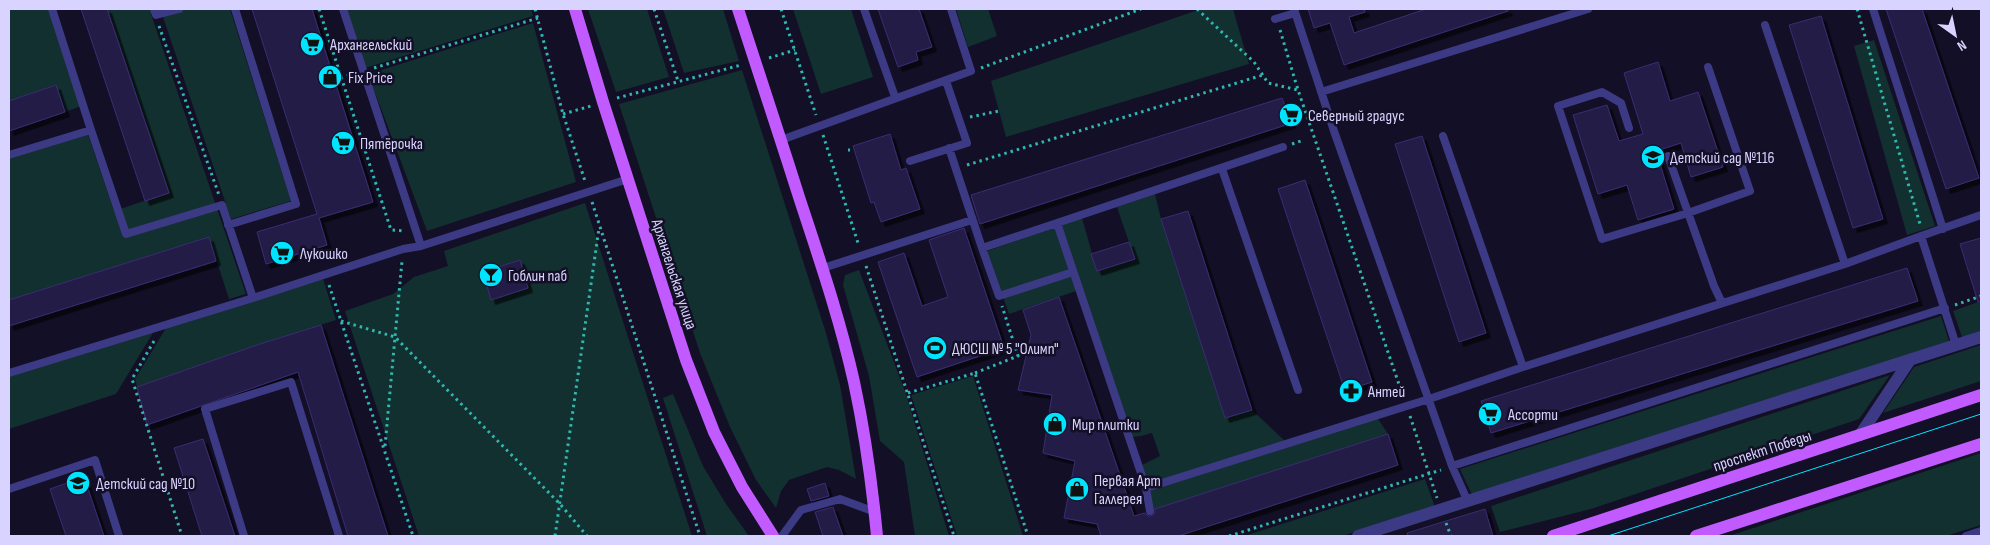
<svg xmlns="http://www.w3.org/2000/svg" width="1990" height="545" viewBox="0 0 1990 545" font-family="'Sofia Sans Condensed',sans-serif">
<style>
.green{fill:#12302f}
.building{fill:#241b47;stroke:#3b2d73;filter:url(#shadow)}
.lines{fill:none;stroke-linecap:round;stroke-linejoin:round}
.path{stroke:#2fb8b0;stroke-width:3;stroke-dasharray:2.5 4;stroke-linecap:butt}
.lane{stroke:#3d3a85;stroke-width:8}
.street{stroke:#3d3a85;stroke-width:12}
.primary{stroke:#c25bff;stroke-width:12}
.tram{stroke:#00e5ff;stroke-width:1}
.labels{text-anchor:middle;stroke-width:5;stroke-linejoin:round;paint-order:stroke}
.poi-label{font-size:16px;fill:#d9d4ff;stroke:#130f26;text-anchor:start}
.street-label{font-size:16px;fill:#d9d4ff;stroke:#130f26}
</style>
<defs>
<filter id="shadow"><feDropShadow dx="4.5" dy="4.5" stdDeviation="0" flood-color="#0009"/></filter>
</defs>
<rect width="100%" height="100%" fill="#130f26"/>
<path class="green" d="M9 9H50L81 106 65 112 55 85 9 101Z
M107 9H230L291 201 231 219 161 11 151 14 246 294 229 299 209 237 9 300V159L88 135 114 211 168 193Z
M346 9H531L533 16 365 68Z
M588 9H647L669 77 616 92Z
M663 9H723L739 61 684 73Z
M793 9H851L873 77 821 94Z
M956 9H988L997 36 968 47Z
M1201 9H1233L1249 64 1006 137 991 81Z
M533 23 576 182 427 231 368 74Z
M1874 40 1935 226 1907 235 1854 46Z
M742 70 826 333 840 385 856 479 839 470 827 467 789 480 781 491 776 508 756 480 730 427 700 353 619 104Z
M1155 194 1161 219 1225 418 1252 410 1285 441 1374 413 1388 434 1150 511 1149 484 1142 465 1160 456 1152 433 1141 436 1132 437 1082 289 1009 314 987 251 1082 218 1097 271 1135 260 1117 207Z
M585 203 692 536H419L345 311 393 294 414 277 448 266 444 251Z
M859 270 906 394 949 536H915L904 462 880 441 869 376 843 285 845 275Z
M323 279 336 320 261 344 137 387 135 379 166 328Z
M1981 301V331L1962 337 1953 311Z
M1941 316 1949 341 1472 495 1460 469Z
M154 331 116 394 9 429V376Z
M1981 345V381L1883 413 1914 367Z
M1890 375 1859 419 1591 509 1500 532 1491 506Z
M973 376 1023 536H957L911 395Z
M673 394 703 466 726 504 749 536H707L663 398Z
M1981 453V525L1946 536H1729Z
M1425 479 1435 507 1342 536H1244Z"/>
<path class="building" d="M81 9H107L169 193 145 201Z
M252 9H312L373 202 319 218 327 245 266 264 257 232 317 214Z
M878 9H919L932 47 916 52 918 60 898 67Z
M1308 9H1364L1365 12 1349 17 1354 33 1426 9H1507L1508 11 1344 65 1330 23 1314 28Z
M1886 9H1922L1979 178 1946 189Z
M1821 16 1883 219 1853 228 1789 25Z
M1658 62 1670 101 1698 92 1723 167 1691 177 1681 143 1656 151 1674 209 1638 220 1627 185 1598 194 1573 115 1607 105 1619 141 1643 134 1624 73Z
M56 85 65 112 9 131V101Z
M1282 98 1292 123 980 224 971 195Z
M890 134 901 170 906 168 920 209 881 222 874 202 871 203 853 146Z
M1422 136 1486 333 1459 342 1395 144Z
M1305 180 1372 382 1345 391 1278 189Z
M1188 211 1252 410 1225 418 1161 219Z
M964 228 1004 348 917 377 878 262 904 253 922 306 948 297 929 240Z
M209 237 216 261 9 326V300Z
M1981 238V302H1978L1960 244Z
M1129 242 1135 259 1097 271 1091 254Z
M520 260 528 288 491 300 483 272Z
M1907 268 1918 301 1491 433 1481 401Z
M1059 297 1134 516 1145 513 1148 516H1151L1155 513V509L1388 434 1398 465 1178 536H1101L1097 524 1064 518 1075 461 1043 453 1052 395 1018 390 1031 335 1023 310Z
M321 325 388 536H348L298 372 147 425 137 387 260 344Z
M203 439 235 536H202L174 448Z
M84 477 104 536H66L50 489Z
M825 483 829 496 811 501 807 489Z
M833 507 843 536H823L815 512Z
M1485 509 1493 536H1408L1407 533Z"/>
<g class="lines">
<path class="path" d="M319 9 391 230 405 231
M535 9 563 114 585 181
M654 9 678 81
M781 9 816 115
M1197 9 1254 62 1268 83 1298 90
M1857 9 1920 224
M159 26 219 195
M1280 30 1298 90 1403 396
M769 58 795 50
M374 68 538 18
M981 68 1141 9
M334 79 353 74
M617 98 741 65
M563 114 591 106
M970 117 999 111
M823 135 859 246
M1292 144 1301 141
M848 150H850
M967 165 1263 75
M592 202 700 536
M866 266 954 536
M329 285 413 536
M1955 305 1981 296
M341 321 395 337 560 504 587 536
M154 341 132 379 182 536
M975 373 1018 356 1002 306
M908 393 975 373 1028 536
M1410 416 1437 498
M385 446 402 261
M1446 523 1451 536
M555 536 599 228
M1229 536 1441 470"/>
<path class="lane" d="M52 9 91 130
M154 9 156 15 179 9
M343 9 421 246 628 179
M864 9 895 97
M1294 9 1334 131 1452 466 1468 502
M1873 9 1943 229
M1275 19 1295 13
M1765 25 1845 264
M1321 92 1588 9
M1629 128 1621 103 1602 92 1558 106 1602 239 1688 213 1750 191 1708 67
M1443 136 1523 367
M781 140 971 71 951 9
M1283 147 1057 223 1146 488 1429 399 1523 367 1845 264 1921 236 1956 345
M949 148 982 248 1057 223
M9 155 91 130 126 234 222 205 253 298 403 249 421 246
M1668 156 1714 286 1722 303
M910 161 967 143 946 81
M1222 169 1298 390
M228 225 296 204 235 9
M1921 236 1981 215
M982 248 999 296 1073 272
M823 268 972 220
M9 373 253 298
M1452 466 1945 308
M1146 488 1150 511
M9 489 95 460 119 536
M244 536 205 409 291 382 339 536
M782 536 801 510 840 499 875 512
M1966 536 1981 531"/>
<path class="street" d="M1860 435 1910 360
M1358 536 1981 337"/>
<path class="primary" d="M575 9 603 102 686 360 714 432 742 487 773 536
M738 9C758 71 779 134 799 197 819 258 840 319 854 382 865 433 872 484 877 536
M1553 536 1981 395
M1696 536 1981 444"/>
<path class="tram" d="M1608 536 1981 414"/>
</g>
<defs>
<g id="supermarket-disc" transform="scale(1.25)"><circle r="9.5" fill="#00e5ff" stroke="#130f26"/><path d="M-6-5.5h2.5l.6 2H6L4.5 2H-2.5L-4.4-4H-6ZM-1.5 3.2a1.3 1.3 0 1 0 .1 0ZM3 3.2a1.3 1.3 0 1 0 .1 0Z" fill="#111"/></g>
<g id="shop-disc" transform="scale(1.25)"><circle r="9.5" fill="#00e5ff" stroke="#130f26"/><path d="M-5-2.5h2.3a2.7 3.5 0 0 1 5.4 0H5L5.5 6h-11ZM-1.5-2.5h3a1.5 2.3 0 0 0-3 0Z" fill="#111"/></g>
<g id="school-disc" transform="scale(1.25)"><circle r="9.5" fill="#00e5ff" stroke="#130f26"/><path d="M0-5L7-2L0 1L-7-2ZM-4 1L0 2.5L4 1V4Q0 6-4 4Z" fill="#111"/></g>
<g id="bar-disc" transform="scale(1.25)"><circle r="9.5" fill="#00e5ff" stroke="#130f26"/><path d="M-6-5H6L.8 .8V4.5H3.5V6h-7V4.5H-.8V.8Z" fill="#111"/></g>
<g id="stadium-disc" transform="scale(1.25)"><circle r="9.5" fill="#00e5ff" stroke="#130f26"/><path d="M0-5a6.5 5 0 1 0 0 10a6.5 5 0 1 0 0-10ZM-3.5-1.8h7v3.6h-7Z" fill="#111"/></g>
<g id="pharmacy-disc" transform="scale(1.25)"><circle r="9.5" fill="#00e5ff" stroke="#130f26"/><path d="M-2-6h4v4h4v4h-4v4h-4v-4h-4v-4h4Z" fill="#111"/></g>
</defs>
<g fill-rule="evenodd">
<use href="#supermarket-disc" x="312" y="44"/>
<use href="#shop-disc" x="330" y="77"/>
<use href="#supermarket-disc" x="1291" y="115"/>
<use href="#supermarket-disc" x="343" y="143"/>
<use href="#school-disc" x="1653" y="157"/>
<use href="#supermarket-disc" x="282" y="253"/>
<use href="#bar-disc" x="491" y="275"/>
<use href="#stadium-disc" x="935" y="348"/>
<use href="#pharmacy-disc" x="1351" y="391"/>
<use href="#supermarket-disc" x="1490" y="414"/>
<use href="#shop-disc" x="1055" y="424"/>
<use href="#school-disc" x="78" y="483"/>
<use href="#shop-disc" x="1077" y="489"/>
</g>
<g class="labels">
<g class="poi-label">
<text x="330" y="50">Архангельский</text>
<text x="348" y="83">Fix Price</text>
<text x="1308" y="121">Северный градус</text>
<text x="360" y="149">Пятёрочка</text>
<text x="1670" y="163">Детский сад №116</text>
<text x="300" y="259">Лукошко</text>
<text x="508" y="281">Гоблин паб</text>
<text x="952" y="354">ДЮСШ № 5 "Олимп"</text>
<text x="1368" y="397">Антей</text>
<text x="1508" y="420">Ассорти</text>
<text x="1072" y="430">Мир плитки</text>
<text x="1094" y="486">Первая Арт<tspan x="1094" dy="18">Галлерея</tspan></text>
<text x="96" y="489">Детский сад №10</text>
</g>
<g class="street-label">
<text transform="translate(675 274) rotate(72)" y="6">Архангельская улица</text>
<text transform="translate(1762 450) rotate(-18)" y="6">проспект Победы</text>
</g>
</g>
<rect width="1990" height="545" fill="none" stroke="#d9d4ff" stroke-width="20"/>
<g transform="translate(1955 35) rotate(147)" stroke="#130f26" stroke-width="4" paint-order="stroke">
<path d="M0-4L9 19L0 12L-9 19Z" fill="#d9d4ff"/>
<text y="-8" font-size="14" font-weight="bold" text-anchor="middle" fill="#d9d4ff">N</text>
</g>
</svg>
